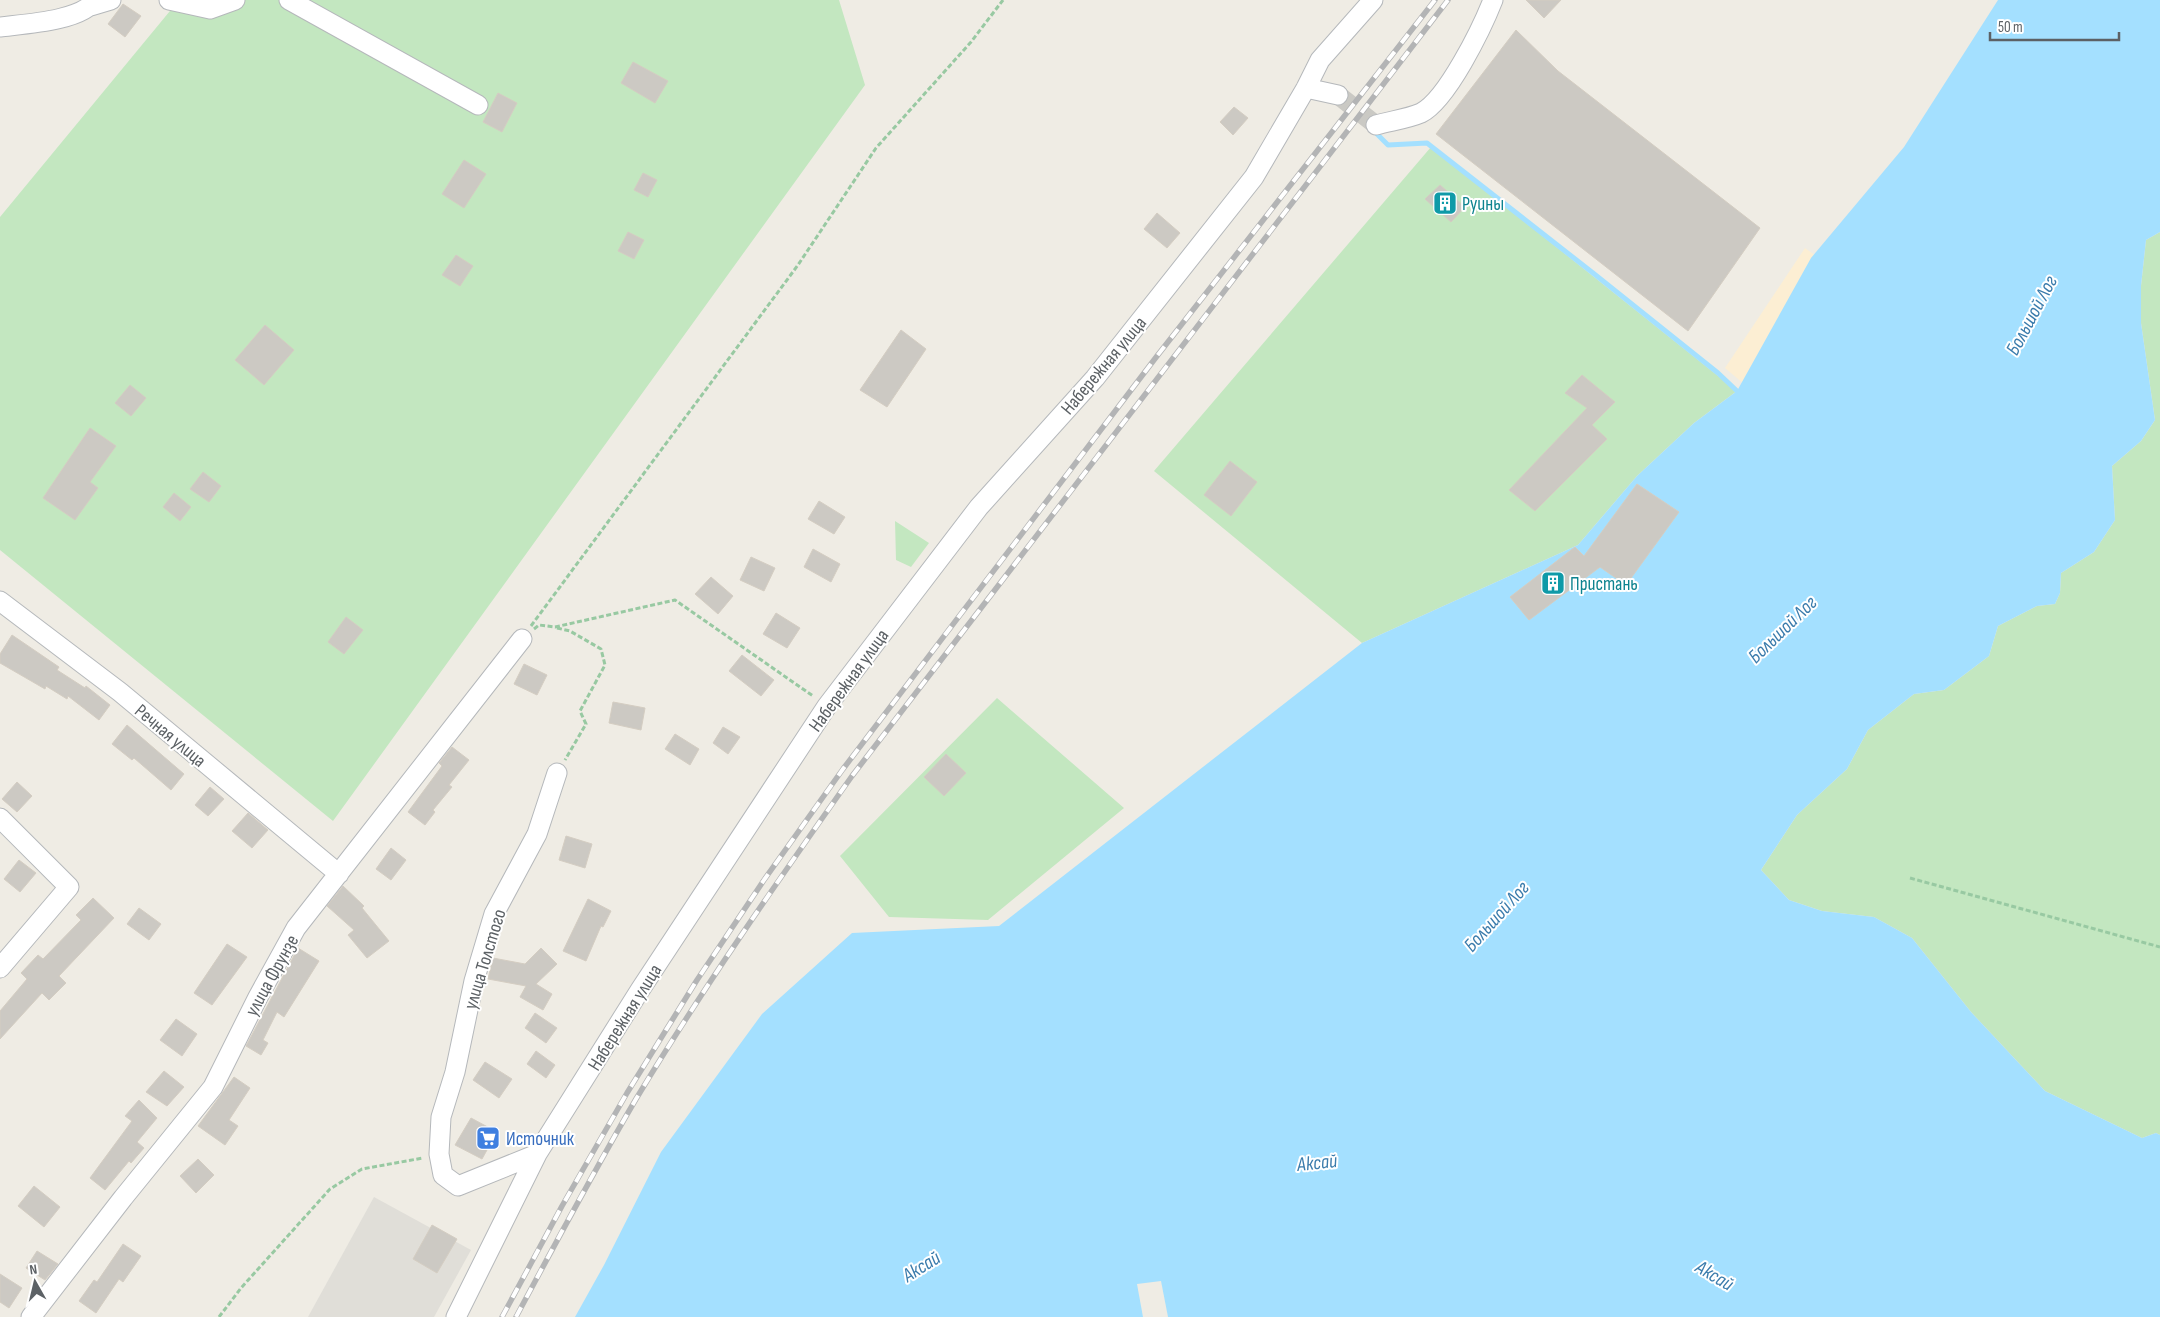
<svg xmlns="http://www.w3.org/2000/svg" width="2160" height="1317" viewBox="0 0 2160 1317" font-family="'Sofia Sans Condensed',sans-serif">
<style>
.industrial{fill:#e0ded8}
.green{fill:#c3e7c0}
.sand{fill:#fceed3}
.water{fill:#a4e0ff}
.pier{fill:#efece4}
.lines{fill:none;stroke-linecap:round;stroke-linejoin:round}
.stream{stroke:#a4e0ff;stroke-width:5}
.building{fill:#ccc9c3;stroke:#d4cdc2}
.minor-tunnel{stroke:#cac9c4;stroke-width:19;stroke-dasharray:19 9;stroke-linecap:butt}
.minor-casing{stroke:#b5b8bb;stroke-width:21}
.path{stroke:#98c9a2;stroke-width:3;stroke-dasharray:5 2.5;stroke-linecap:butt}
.minor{stroke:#fff;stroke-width:19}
.rail-casing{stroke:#b3b4b5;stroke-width:5.5}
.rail{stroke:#fff;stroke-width:4;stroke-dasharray:11;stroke-linecap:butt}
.labels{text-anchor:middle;stroke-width:4;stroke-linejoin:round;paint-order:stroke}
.culture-label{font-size:19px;fill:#0d838f;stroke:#fff;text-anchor:start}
.street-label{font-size:19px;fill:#5c6165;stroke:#fff}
.shop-label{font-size:19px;fill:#366cbe;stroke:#fff;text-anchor:start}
.water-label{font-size:20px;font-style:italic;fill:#3b7cac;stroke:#fff}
</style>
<rect width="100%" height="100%" fill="#efece4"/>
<path class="industrial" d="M374 1197 471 1250 434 1317H308Z"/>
<path class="green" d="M179 0H839L865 85 333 821 0 550V217Z
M1431 147 1737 391 1694 423 1637 476 1578 545 1362 643 1154 471Z
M2160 232V1135L2156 1133 2142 1138 2045 1091 1971 1012 1912 938 1874 917 1822 911 1789 900 1761 870 1797 815 1847 769 1868 730 1914 694 1944 690 1989 656 1998 626 2037 606 2055 604 2060 593 2061 573 2094 552 2115 520 2112 466 2141 441 2155 420 2141 323V286L2146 240Z
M895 521 929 543 911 567 896 560Z
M997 698 1124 808 988 920 889 917 840 856Z"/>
<path class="sand" d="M1805 248 1831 267 1757 395 1725 368Z"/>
<path class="water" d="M1998 0H2160V232L2146 240 2141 286V323L2155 420 2141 441 2112 466 2115 520 2094 552 2061 573 2060 593 2055 604 2037 606 1998 626 1989 656 1944 690 1914 694 1868 730 1847 769 1797 815 1761 870 1789 900 1822 911 1874 917 1912 938 1971 1012 2045 1091 2142 1138 2156 1133 2160 1135V1317H575L604 1265 661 1152 762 1014 852 933 999 926 1362 643 1578 545 1637 476 1694 423 1737 391 1811 258 1904 147Z"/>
<path class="pier" d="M1161 1281 1168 1317H1143L1137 1284Z"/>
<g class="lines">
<path class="stream" d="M1373 130 1388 145 1427 143 1593 273 1718 373 1737 391"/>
</g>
<path class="building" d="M1526 0H1561L1544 18Z
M123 4 141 16 125 37 108 24Z
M1516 30 1558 71 1760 228 1688 331 1436 134Z
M633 62 668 81 655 103 621 83Z
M498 93 517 103 502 132 483 122Z
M1234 107 1248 118 1233 135 1220 122Z
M464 160 486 174 464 208 442 194Z
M643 173 657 180 648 197 634 190Z
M1440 185 1465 207 1451 222 1425 199Z
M1157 213 1180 233 1167 248 1144 229Z
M628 232 644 240 634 259 618 251Z
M456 255 473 266 460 286 442 275Z
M265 325 294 350 264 385 235 360Z
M901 330 926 349 887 407 860 390Z
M1582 375 1615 402 1592 425 1607 439 1535 511 1509 490 1587 408 1565 393Z
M130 385 146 398 131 416 115 403Z
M90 428 116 446 90 482 98 488 75 520 43 498Z
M1230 461 1257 482 1231 516 1204 495Z
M203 472 221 486 209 502 190 489Z
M1637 484 1679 512 1626 585 1600 567 1529 620 1510 597 1575 547 1584 556Z
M174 493 191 507 180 521 163 507Z
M819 501 845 517 834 534 808 519Z
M813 549 840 564 831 582 804 567Z
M751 557 775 568 764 591 740 580Z
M711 577 733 596 718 614 695 594Z
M776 613 800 628 787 648 763 634Z
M346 617 363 630 344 654 328 642Z
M12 635 59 667 57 670 85 688 86 686 110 705 99 720 68 696 67 699 46 686 45 689 0 663V654Z
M742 655 774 680 761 696 729 671Z
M524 664 547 675 537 695 514 684Z
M613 702 645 708 641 730 609 723Z
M127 725 184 774 171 790 134 758 132 760 112 744Z
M723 727 740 737 728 754 713 743Z
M675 734 699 749 690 765 665 749Z
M452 747 469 760 449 785 452 787 433 810 435 812 425 825 408 812 442 766 439 763Z
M946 754 966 773 944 796 924 777Z
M17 782 32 796 17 812 2 799Z
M210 787 224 799 208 816 195 805Z
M248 813 268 830 252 848 232 831Z
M566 836 592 844 585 868 559 860Z
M391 848 406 860 391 880 376 869Z
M19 860 36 873 20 892 4 879Z
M343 886 364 906 362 908 389 941 367 958 348 935 354 930 327 906Z
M93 898 114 918 59 976 66 983 49 1000 42 993 0 1039V1011L27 979 21 973 38 955 43 959 81 920 76 915Z
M588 899 611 911 603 927 601 926 586 961 563 951Z
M139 908 161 924 149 940 127 924Z
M227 944 247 957 212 1005 194 993Z
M298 948 319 961 284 1017 277 1012 263 1040 268 1043 261 1055 246 1046Z
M541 948 557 964 536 984 552 994 543 1010 520 997 526 986 488 979 493 958 525 964Z
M535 1013 557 1028 546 1043 525 1028Z
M176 1019 197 1034 182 1056 160 1040Z
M536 1051 555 1065 546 1078 527 1064Z
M485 1062 512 1079 499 1098 473 1080Z
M164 1071 184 1087 167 1106 146 1092Z
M234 1077 250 1088 229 1120 238 1126 225 1145 198 1126Z
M139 1100 157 1118 137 1142 144 1148 131 1163 129 1161 105 1190 90 1178 132 1121 125 1116Z
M471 1118 497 1132 482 1159 455 1145Z
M198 1159 214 1175 196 1193 180 1176Z
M34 1186 60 1207 44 1227 18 1206Z
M432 1225 457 1239 437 1273 413 1259Z
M123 1244 141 1256 123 1282 119 1279 96 1313 79 1301 94 1280 97 1282Z
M37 1251 58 1264 45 1280 26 1268Z
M0 1274 22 1288 9 1308 0 1302Z"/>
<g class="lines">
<path class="minor-tunnel" d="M1338 95 1376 125"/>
<g class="minor-casing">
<path id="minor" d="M169 0 210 9 235 0
M289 0 478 105
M91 6 111 0
M0 27C24 24 82 21 95 0
M1306 88 1338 95
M1376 125C1390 121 1407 119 1421 113 1447 100 1482 28 1493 0
M0 601 120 692 339 874
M0 818 69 887 0 968
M537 1154 458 1186 443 1175 439 1154 441 1117 455 1072 474 981 494 914 537 834 557 773
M31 1317 123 1198 213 1087 258 997 296 928 522 639
M456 1317 537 1154 640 990 827 706 979 507 1095 378 1254 177 1306 88 1320 60 1373 0"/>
</g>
<path class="path" d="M531 626 798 265 876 148 971 42 1003 0
M557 628 570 631 601 649 605 665 580 711 586 724 565 760
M534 629 539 625 555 627 675 600 813 696
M1910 878 2160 947
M219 1317 241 1288 330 1189 362 1169 423 1158"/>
<use href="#minor" class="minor"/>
<g class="rail-casing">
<path id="rail" d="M502 1317 562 1206 627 1093 697 980 764 880 843 769 1157 356 1435 0
M516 1317C555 1244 594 1171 636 1099 703 988 777 882 852 776L1448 0"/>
</g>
<use href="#rail" class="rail"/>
</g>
<defs>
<g id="building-square" transform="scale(1.25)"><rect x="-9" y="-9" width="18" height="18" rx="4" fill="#0f9aa8" stroke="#fff"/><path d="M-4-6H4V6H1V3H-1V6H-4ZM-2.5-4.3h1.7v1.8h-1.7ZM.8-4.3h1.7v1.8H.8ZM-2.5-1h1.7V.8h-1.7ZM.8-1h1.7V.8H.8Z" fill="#fff"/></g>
<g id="supermarket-square" transform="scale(1.25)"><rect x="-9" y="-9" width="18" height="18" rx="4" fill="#3f7fe0" stroke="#fff"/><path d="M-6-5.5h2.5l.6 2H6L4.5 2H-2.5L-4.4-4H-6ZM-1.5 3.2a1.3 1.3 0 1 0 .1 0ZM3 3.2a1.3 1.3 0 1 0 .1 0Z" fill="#fff"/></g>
</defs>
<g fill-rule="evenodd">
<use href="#building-square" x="1445" y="203"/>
<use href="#building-square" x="1553" y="583"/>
<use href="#supermarket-square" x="488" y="1138"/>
</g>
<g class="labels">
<g class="culture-label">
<text x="1462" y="210">Руины</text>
<text x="1570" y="590">Пристань</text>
</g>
<g class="street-label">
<text transform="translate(1103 365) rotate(-50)" y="7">Набережная улица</text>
<text transform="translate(848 680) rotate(-54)" y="7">Набережная улица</text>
<text transform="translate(171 735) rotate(40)" y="7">Речная улица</text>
<text transform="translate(484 959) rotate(-73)" y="7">улица Толстого</text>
<text transform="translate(271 975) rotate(-61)" y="7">улица Фрунзе</text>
<text transform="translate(624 1017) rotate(-58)" y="7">Набережная улица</text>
</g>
<g class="shop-label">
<text x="506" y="1145">Источник</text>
</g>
<g class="water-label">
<text transform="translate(2031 315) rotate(-62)" y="7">Большой Лог</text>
<text transform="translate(1782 629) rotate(-44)" y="7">Большой Лог</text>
<text transform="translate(1496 916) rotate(-48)" y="7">Большой Лог</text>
<text transform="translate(1317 1162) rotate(-6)" y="7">Аксай</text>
<text transform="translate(921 1266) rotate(-32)" y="7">Аксай</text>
<text transform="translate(1715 1275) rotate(31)" y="7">Аксай</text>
</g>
</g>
<g transform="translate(35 1282) rotate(352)" stroke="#ffffff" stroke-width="4" paint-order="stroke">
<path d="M0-4L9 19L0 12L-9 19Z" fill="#5c6165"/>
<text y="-8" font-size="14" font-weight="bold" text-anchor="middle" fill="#5c6165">N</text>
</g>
<path d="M1990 32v8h129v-8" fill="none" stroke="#5c6165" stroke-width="2.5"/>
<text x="1998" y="32" font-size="15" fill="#5c6165" stroke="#ffffff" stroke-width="4" paint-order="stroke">50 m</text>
</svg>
